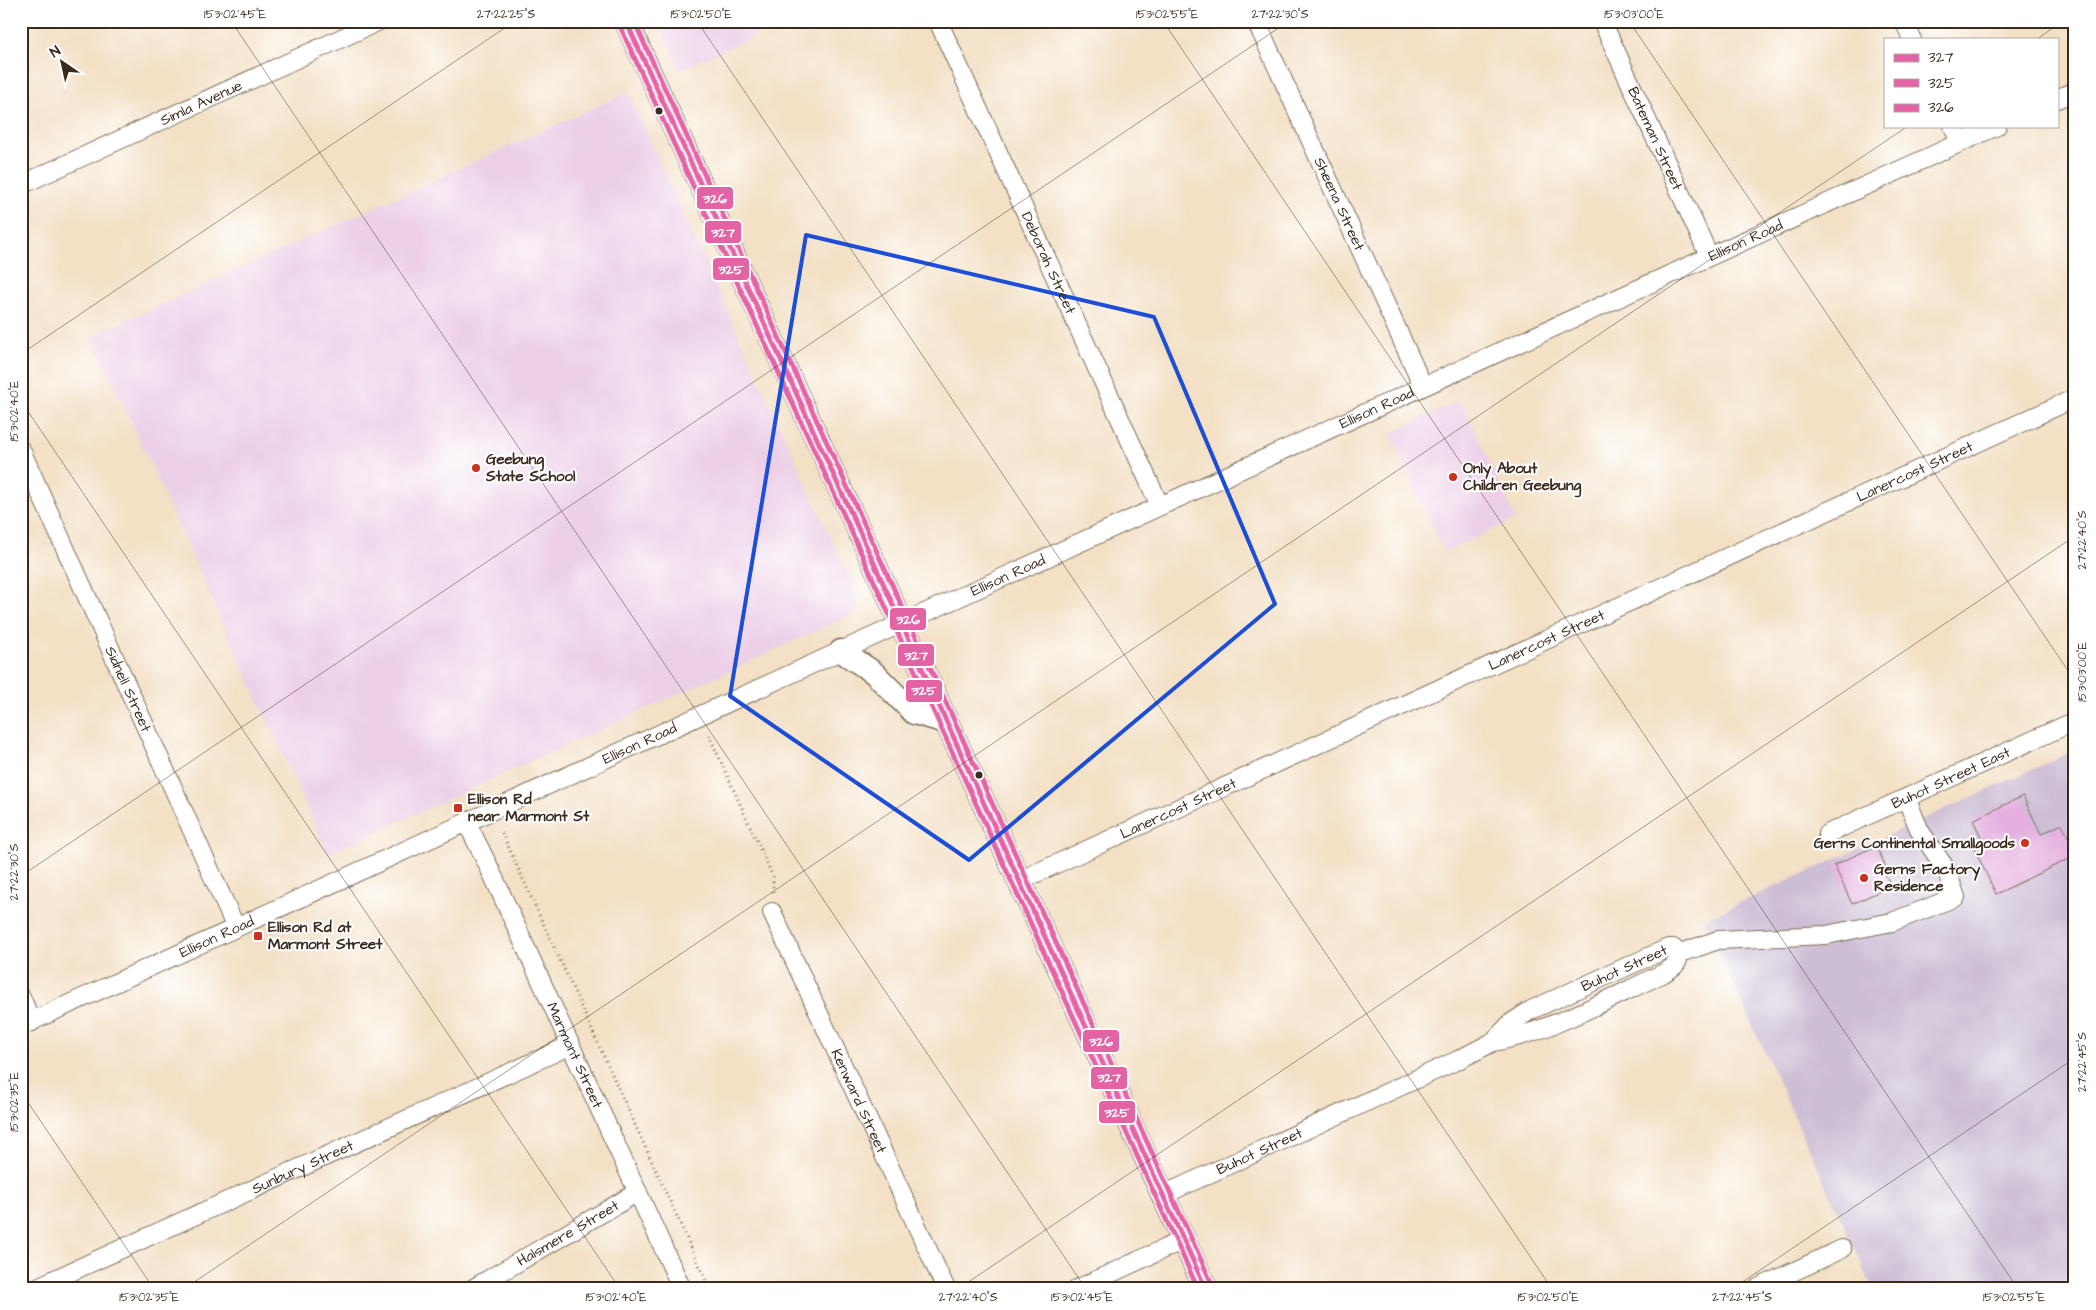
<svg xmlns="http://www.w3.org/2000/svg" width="2096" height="1310" viewBox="0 0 2096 1310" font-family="'Architects Daughter',sans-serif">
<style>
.built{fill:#edd0e8}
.industrial{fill:#ccbed4}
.building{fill:#e5b0e0}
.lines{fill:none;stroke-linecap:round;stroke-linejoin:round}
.minor-casing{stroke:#7b6a58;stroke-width:20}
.major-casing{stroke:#7b6a58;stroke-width:25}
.path{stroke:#7b6a58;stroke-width:3;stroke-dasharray:1 4;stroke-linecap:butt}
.minor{stroke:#fff;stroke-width:18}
.major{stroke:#fff;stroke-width:22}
.bus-1-casing{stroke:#fff;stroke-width:9}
.bus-2-casing{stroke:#fff;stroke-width:9}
.bus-3-casing{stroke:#fff;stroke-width:9}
.bus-1{stroke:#e463a4;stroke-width:5}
.bus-2{stroke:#e463a4;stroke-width:5}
.bus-3{stroke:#e463a4;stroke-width:5}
.marked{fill:none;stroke:#1d4ed8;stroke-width:4;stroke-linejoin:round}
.ticks{fill:none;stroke:#3b2a1e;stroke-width:1;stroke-opacity:0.45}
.bus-dot{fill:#3b2a1e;stroke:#fff;stroke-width:2}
.poi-dot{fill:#c8321e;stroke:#fff;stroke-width:2}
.labels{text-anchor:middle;stroke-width:4;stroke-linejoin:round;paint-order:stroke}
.street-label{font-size:15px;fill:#3b2a1e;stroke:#fff}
.poi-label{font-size:15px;font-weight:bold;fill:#3b2a1e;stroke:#fff;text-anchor:start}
.line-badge{stroke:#fff;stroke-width:2}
.badge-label{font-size:14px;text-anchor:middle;font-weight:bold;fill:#fff}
.neatline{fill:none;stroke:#3b2a1e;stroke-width:2}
.ticks-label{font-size:12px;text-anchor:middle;fill:#3b2a1e}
</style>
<rect width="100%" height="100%" fill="#fff"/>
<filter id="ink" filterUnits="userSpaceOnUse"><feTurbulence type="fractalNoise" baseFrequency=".02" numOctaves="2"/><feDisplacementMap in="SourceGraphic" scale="10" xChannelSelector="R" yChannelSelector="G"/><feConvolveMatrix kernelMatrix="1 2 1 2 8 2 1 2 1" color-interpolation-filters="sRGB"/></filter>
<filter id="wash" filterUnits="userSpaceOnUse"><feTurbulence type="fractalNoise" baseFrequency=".0096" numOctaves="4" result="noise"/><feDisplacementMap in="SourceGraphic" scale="20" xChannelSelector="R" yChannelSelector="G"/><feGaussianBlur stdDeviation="1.12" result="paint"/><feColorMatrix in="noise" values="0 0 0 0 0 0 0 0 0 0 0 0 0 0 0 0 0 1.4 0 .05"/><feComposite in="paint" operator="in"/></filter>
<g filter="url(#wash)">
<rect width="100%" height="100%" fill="#f3e0c5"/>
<path class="built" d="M658 21H787L680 70Z
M628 92 859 600 856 610 849 616 328 854 92 336Z
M1461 400 1516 519 1444 552 1390 434Z"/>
<path class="industrial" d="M2075 750V1289H1873L1704 919Z"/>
<g id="blocks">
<path class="building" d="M2023 796 2041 834 2062 824 2075 850V856L1996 894 1973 846 1983 841 1973 820Z
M1876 846 1886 867 1883 869 1891 886 1852 904 1834 865Z"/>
</g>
</g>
<g filter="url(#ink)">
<use href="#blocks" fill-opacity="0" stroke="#7b6a58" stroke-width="1"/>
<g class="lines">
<g class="minor-casing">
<g id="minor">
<path id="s1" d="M938 21 1160 506"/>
<path id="s2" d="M1256 21 1423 386"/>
<path id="s3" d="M1602 21 1709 256"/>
<path d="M1904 21 1912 39"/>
<path d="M2057 99 2075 91"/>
<path d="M1953 126 1960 143"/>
<path id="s4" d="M21 185 379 21"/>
<path id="s5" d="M21 450 236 928"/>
<path id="s6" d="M467 823 488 865 682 1289"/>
<path id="s7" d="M1827 834 2075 721"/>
<path id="s8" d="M1019 881 2075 398"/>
<path id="s9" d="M772 912 946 1289"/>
<path d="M1678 954 1718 940 1826 935 1892 922 1956 897 1946 869 1920 831 1906 798"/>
<path d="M21 997 32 1022"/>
<path id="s10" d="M21 1026 841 651 1997 126"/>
<path id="s11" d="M1163 1195 1458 1060 1493 1042 1511 1023 1531 1010 1668 948H1673L1678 954C1680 965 1670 969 1662 974 1610 998 1548 1033 1493 1042"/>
<path id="s12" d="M33 1289 571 1045"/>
<path id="s13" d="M472 1289 638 1192"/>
<path d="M1077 1289 1183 1240"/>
<path d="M1756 1289 1842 1249"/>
</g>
</g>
<g class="major-casing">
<path id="major" d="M626 21 1206 1289
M841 651 873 672 914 713 946 722"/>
</g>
<path class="path" d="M709 735 773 877V896
M502 833 710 1289"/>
<use href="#minor" class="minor"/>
<use href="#major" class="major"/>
<g class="bus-1-casing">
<path id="bus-1" d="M626 21 1206 1289"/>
</g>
<g class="bus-2-casing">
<path id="bus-2" d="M619 24 1198 1289"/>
</g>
<g class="bus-3-casing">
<path id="bus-3" d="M634 21 1213 1286"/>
</g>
<use href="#bus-1" class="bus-1"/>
<use href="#bus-2" class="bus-2"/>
<use href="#bus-3" class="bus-3"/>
</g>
</g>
<path class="marked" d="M806 235 1154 317 1275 604 969 860 730 696Z"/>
<path class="ticks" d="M231 21 1086 1289M697 21 1552 1289M1163 21 2018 1289M1629 21 2075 681M2037 39 2063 21M21 354 515 21M21 401 620 1289M21 876 1289 21M21 1092 154 1289M184 1289 1908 126M958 1289 2075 536M1732 1289 2075 1058"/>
<g class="bus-dot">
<circle cx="659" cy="111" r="4.5"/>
<circle cx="979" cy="775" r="4.5"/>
</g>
<g class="poi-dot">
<circle cx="476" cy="468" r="5"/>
<circle cx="1453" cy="477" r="5"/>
<rect x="453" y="803" width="10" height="10" rx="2.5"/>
<circle cx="2025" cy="843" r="5"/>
<circle cx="1864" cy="878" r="5"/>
<rect x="253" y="931" width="10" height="10" rx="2.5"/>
</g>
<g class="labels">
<g class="street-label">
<text dy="5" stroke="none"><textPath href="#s4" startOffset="198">Simla Avenue</textPath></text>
<text dy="5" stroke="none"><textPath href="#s3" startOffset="129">Bateman Street</textPath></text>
<text dy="5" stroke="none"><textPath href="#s2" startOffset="201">Sheena Street</textPath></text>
<text dy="5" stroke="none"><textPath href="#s10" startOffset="1895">Ellison Road</textPath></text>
<text dy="5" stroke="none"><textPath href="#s1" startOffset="266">Deborah Street</textPath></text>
<text dy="5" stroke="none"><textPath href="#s10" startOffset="1490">Ellison Road</textPath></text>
<text dy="5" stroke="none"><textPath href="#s8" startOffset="985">Lanercost Street</textPath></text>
<text dy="5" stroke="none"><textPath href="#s10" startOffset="1085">Ellison Road</textPath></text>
<text dy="5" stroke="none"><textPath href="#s8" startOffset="580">Lanercost Street</textPath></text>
<text dy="5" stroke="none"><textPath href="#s5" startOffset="262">Sidnell Street</textPath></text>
<text dy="5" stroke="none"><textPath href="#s10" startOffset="680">Ellison Road</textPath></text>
<text dy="5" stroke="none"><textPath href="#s7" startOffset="136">Buhot Street East</textPath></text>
<text dy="5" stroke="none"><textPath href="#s8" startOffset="175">Lanercost Street</textPath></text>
<text dy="5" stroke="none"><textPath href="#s10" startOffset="215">Ellison Road</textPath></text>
<text dy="5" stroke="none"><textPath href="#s11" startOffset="516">Buhot Street</textPath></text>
<text dy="5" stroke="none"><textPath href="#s6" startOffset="256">Marmont Street</textPath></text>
<text dy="5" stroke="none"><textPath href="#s9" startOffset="208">Kenward Street</textPath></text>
<text dy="5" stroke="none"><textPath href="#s11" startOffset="106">Buhot Street</textPath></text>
<text dy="5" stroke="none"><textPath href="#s12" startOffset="296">Sunbury Street</textPath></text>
<text dy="5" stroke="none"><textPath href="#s13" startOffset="111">Halsmere Street</textPath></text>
</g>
<g class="poi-label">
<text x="486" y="464">Geebung<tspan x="486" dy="17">State School</tspan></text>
<text x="1463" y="473">Only About<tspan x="1463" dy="17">Children Geebung</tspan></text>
<text x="468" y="804">Ellison Rd<tspan x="468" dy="17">near Marmont St</tspan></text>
<text x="2015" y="848" text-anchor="end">Gerns Continental Smallgoods</text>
<text x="1874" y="874">Gerns Factory<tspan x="1874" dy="17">Residence</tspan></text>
<text x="268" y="932">Ellison Rd at<tspan x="268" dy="17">Marmont Street</tspan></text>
</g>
</g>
<g class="line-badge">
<rect x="696" y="186" width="38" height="24" rx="5" fill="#e463a4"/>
<rect x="704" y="220" width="38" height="24" rx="5" fill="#e463a4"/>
<rect x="712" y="257" width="38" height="24" rx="5" fill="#e463a4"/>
<rect x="889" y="607" width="38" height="24" rx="5" fill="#e463a4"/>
<rect x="897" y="643" width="38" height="24" rx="5" fill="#e463a4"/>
<rect x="905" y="679" width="38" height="24" rx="5" fill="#e463a4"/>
<rect x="1082" y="1029" width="38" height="24" rx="5" fill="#e463a4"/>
<rect x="1090" y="1066" width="38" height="24" rx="5" fill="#e463a4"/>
<rect x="1098" y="1100" width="38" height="24" rx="5" fill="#e463a4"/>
</g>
<g class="badge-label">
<text x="715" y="203">326</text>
<text x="723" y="237">327</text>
<text x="731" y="274">325</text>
<text x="908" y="624">326</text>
<text x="916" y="660">327</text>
<text x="924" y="695">325</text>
<text x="1101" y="1046">326</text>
<text x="1109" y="1082">327</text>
<text x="1117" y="1117">325</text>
</g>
<rect width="2096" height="1310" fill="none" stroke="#fff" stroke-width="55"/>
<rect x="1884" y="38" width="175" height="90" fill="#ffffff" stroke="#b1aaa5"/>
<rect x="1894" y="54" width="25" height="8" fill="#e463a4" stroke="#b1aaa5"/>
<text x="1928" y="62" font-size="15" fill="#3b2a1e">327</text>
<rect x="1894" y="79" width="25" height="8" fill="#e463a4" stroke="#b1aaa5"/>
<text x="1928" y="88" font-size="15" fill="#3b2a1e">325</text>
<rect x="1894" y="104" width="25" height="8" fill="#e463a4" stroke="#b1aaa5"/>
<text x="1928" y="112" font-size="15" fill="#3b2a1e">326</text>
<g transform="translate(62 62) rotate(326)" stroke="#ffffff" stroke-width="4" paint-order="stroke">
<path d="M0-4L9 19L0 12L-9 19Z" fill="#3b2a1e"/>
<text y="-8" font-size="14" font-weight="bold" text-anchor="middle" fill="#3b2a1e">N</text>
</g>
<rect x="28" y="28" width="2040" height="1254" class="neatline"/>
<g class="ticks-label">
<text x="235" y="18">153°02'45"E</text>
<text x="506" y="18">27°22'25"S</text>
<text x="701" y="18">153°02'50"E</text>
<text x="1167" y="18">153°02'55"E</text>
<text x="1280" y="18">27°22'30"S</text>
<text x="1634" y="18">153°03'00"E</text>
<text transform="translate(14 411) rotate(-90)" y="4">153°02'40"E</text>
<text transform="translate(2082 540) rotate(-90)" y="4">27°22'40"S</text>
<text transform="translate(2082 672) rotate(-90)" y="4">153°03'00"E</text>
<text transform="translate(14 872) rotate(-90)" y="4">27°22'30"S</text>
<text transform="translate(2082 1062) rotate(-90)" y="4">27°22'45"S</text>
<text transform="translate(14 1102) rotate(-90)" y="4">153°02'35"E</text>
<text x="149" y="1301">153°02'35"E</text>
<text x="616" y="1301">153°02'40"E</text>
<text x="968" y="1301">27°22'40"S</text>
<text x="1082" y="1301">153°02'45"E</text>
<text x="1548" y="1301">153°02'50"E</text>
<text x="1742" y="1301">27°22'45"S</text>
<text x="2014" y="1301">153°02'55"E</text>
</g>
</svg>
